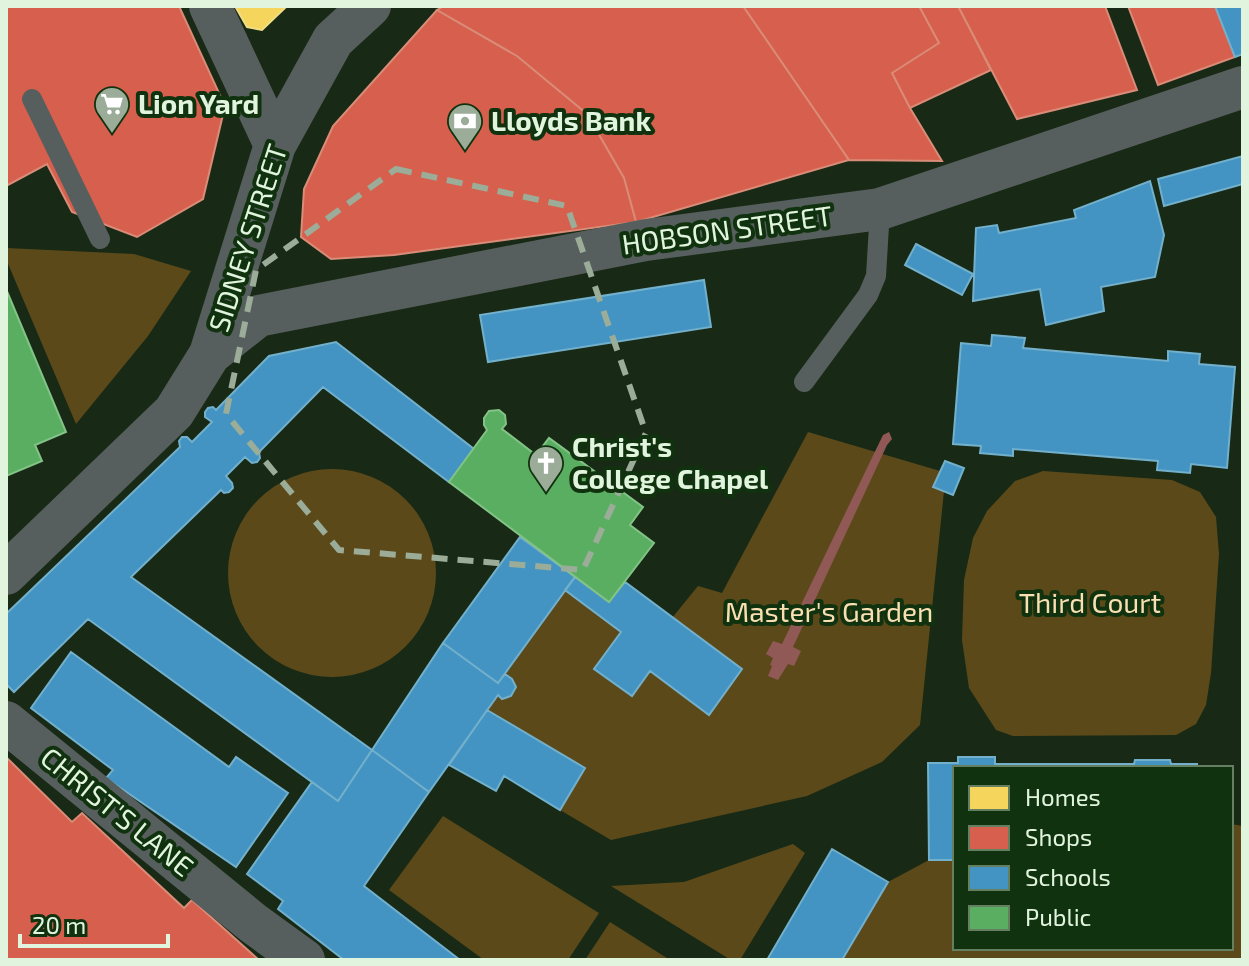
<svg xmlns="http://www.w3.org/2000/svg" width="1249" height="966" viewBox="0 0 1249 966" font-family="'Exo 2',sans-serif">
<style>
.green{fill:#5c491a}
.water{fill:#905956}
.homes{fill:#f6d55c;stroke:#f0de83;stroke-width:2}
.shops{fill:#d6604d;stroke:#d98c78;stroke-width:2}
.schools{fill:#4393c3;stroke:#72b0cb;stroke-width:2}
.public{fill:#5aae61;stroke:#82c386;stroke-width:2}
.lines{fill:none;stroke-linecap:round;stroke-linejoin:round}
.lane{stroke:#575f5e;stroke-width:20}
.street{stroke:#575f5e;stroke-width:42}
.marked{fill:none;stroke:#9bad98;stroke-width:6;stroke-dasharray:16 10;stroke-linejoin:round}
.labels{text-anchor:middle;stroke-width:8;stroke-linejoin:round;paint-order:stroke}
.poi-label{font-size:28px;font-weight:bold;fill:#e1f4de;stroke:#11320e;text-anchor:start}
.street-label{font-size:28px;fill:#e1f4de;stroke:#11320e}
.park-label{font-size:28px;fill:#f9dfb1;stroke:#11320e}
</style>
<rect width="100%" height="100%" fill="#182a16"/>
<path class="green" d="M6 248 134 254 191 271 148 336 76 424 6 259Z
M808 432 940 471 934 487 944 491 920 725 882 762 807 796 611 840 560 810 585 768 487 710 498 695 502 698 512 679 505 674 565 590 621 632 594 670 631 696 650 671 709 715 742 669 672 618 698 586 722 593Z
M228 573a104 104 0 1 1 208 0a104 104 0 1 1-208 0Z
M1043 471 1172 480 1200 492 1216 517 1219 554 1211 673 1206 705 1196 724 1176 735 1013 736 996 730 969 688 962 640 964 580 973 538 987 511 1015 481Z
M443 816 599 913 568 960H484L389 890Z
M1231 824 1243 826V960H842L888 882 929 860H955V948H1231Z
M793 844 805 853 740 960H731L611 886 684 882Z
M610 922 670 960H585Z"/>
<path class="water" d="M889 432 892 439 887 445 793 647 801 651 794 666 788 664 778 680 768 676 772 666 770 665 773 658 766 654 773 641 782 644 883 435Z"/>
<path class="homes" d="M235 6H287L262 30 247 27Z"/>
<path class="shops" d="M6 6H179L225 106 203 199 137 237 72 212 47 164 6 186Z
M444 6H743L849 160 636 222 624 178 587 114 517 56 437 10Z
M743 6H919L939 43 892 73 910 108 942 161 849 160Z
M919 6H958L991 70 910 108 892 73 939 43Z
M958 6H1105L1137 90 1017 119Z
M1128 6H1215L1235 57 1158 85Z
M437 10 517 56 587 114 624 178 636 222 394 255 331 259 301 237 304 189 333 126Z
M6 757 72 822 82 813 184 908 192 900 259 960H6Z"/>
<path class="schools" d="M1215 6H1243V54L1235 57Z
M1243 156V184L1164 206 1158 179Z
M1150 181 1164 235 1155 277 1101 287 1104 311 1046 325 1040 289 973 301 976 228 997 225 999 233 1076 218 1074 210Z
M916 244 973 274 962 295 905 265Z
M704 280 711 327 488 362 480 315Z
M992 335 1025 338 1023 348 1168 361V351L1200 354 1199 364 1235 367 1227 468 1191 464 1190 473 1157 470 1158 461 1013 449V456L980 453 981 446 953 444 961 343 991 346Z
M336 342 474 449 449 482 323 387 259 452 260 458 257 462 252 463 245 457 226 476 232 483 233 488 229 492 224 493 221 490 131 577 372 750 338 801 88 619 14 692 6 684V614L180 447 179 441 182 437H187L192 442 212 422 205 417V412L208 408 213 407 216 410 269 356Z
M945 461 964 468 953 495 933 487Z
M520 537 575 577 498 683 443 643Z
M575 577 609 602 625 582 742 669 709 715 650 671 632 696 594 669 621 632 565 590Z
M443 643 498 683 505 674 512 679 516 687 511 696 502 699 498 695 429 792 372 750Z
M71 652 229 767 236 757 288 793 236 867 106 778 113 770 31 708Z
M487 710 585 768 560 810 504 776 496 791 449 765Z
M372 750 429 792 364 886 460 960H344L278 909 283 901 247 874 312 782 338 801Z
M958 757H995V764H1134L1135 760H1170L1171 764H1197V768H955V860H929L928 763H958Z
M832 849 888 882 842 960H767Z"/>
<path class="public" d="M6 289 66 432 35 445 42 461 6 476Z
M499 410 505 415 506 424 502 429 536 455 549 438 643 507 630 525 654 543 609 602 449 482 487 430 484 425V418L489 411Z"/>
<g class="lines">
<path class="lane" d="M32 99 100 239
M804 382 868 295 876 276 880 209"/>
<path class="street" d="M210 6 275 145
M210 354 258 316 646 240 880 209 1243 87
M6 574 174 412 210 354 275 145 333 40 370 6
M6 722 253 923 304 960"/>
</g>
<path class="marked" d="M396 169 567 206 646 433 583 570 339 550 226 414 256 270Z"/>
<defs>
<g id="supermarket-pin" transform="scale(1.8)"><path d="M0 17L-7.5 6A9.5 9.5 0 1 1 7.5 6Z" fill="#9bad98" stroke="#11320e"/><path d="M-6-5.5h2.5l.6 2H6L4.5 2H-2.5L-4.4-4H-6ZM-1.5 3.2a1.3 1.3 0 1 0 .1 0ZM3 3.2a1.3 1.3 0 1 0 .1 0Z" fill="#fff"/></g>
<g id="bank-pin" transform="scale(1.8)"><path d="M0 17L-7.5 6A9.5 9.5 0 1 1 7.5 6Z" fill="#9bad98" stroke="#11320e"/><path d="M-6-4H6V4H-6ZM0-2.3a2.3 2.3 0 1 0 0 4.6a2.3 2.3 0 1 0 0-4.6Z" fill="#fff"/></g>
<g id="church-pin" transform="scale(1.8)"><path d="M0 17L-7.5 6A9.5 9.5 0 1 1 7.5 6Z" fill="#9bad98" stroke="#11320e"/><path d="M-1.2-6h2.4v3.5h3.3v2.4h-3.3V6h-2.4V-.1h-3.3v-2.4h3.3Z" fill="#fff"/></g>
</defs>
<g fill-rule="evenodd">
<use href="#supermarket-pin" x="112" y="104"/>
<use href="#bank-pin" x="465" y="121"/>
<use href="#church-pin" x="546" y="463"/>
</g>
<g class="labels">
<g class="poi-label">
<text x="138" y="114">Lion Yard</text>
<text x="491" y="131">Lloyds Bank</text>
<text x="572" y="457">Christ's<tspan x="572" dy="32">College Chapel</tspan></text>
</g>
<g class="street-label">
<text transform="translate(727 230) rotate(-8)" y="10">HOBSON STREET</text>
<text transform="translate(248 238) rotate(-72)" y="10">SIDNEY STREET</text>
<text transform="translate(117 812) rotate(39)" y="10">CHRIST'S LANE</text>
</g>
<g class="park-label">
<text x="1090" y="613">Third Court</text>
<text x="829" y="622">Master's Garden</text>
</g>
</g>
<rect width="1249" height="966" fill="none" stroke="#e1f4de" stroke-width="16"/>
<rect x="953" y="766" width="280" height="184" fill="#11320e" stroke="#648061" stroke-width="2"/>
<rect x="969" y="786" width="40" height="24" fill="#f6d55c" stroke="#648061" stroke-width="2"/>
<text x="1025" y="806" font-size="24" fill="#e1f4de">Homes</text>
<rect x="969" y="826" width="40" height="24" fill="#d6604d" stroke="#648061" stroke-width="2"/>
<text x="1025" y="846" font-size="24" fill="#e1f4de">Shops</text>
<rect x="969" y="866" width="40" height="24" fill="#4393c3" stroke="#648061" stroke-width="2"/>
<text x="1025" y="886" font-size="24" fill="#e1f4de">Schools</text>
<rect x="969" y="906" width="40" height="24" fill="#5aae61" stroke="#648061" stroke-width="2"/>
<text x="1025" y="926" font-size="24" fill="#e1f4de">Public</text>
<path d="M20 934v12h148v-12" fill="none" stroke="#e1f4de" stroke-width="4"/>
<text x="32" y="934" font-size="24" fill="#e1f4de" stroke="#11320e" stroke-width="6" paint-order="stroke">20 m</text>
</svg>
